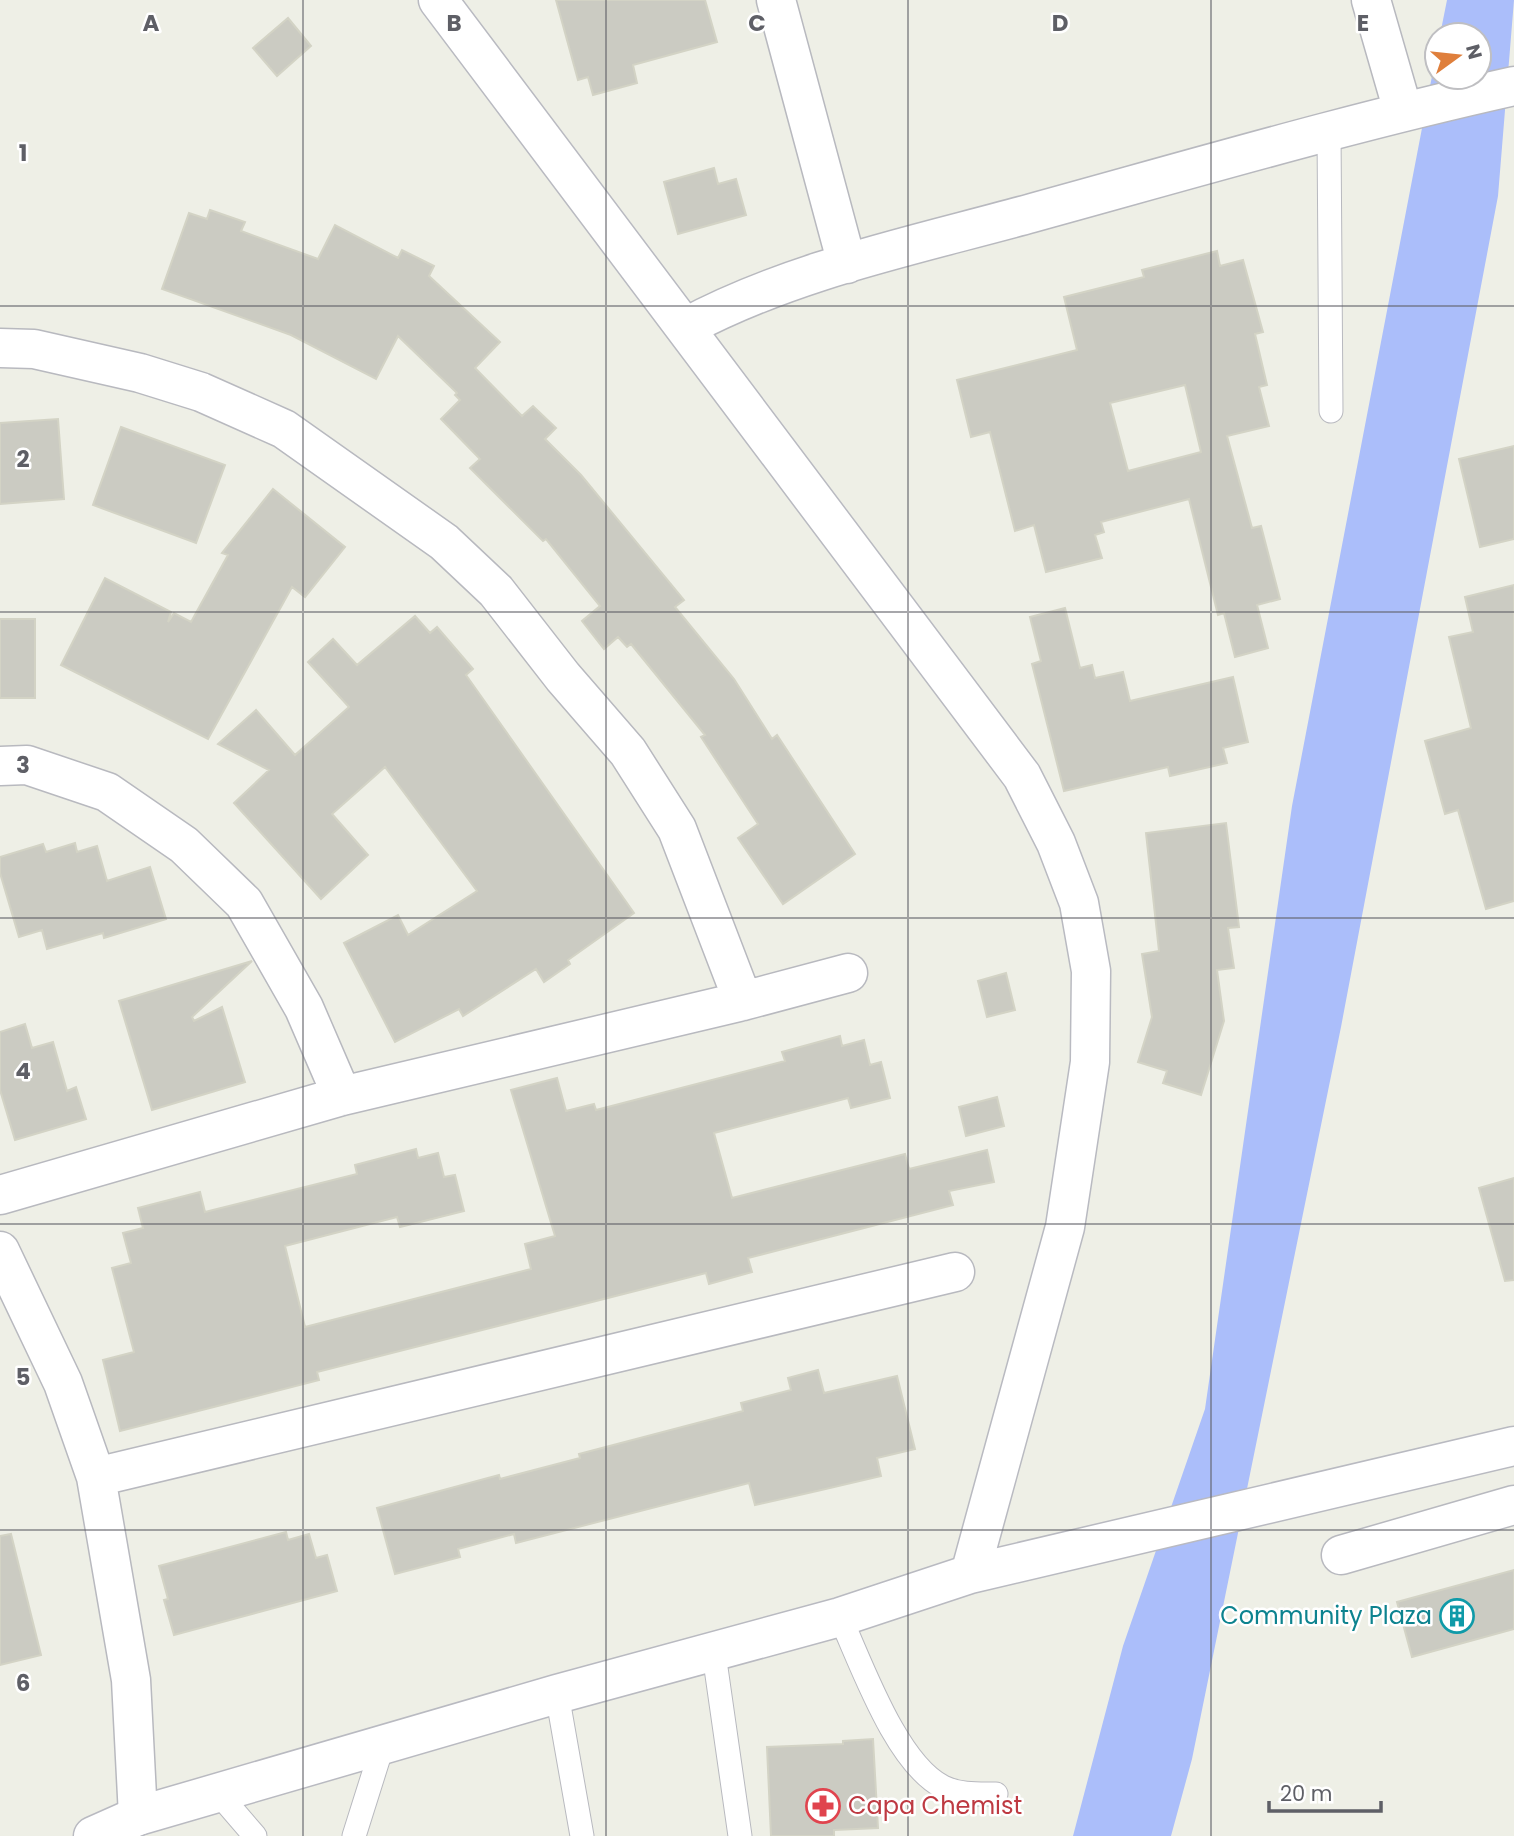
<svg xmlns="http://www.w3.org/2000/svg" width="1514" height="1836" viewBox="0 0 1514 1836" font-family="Poppins,sans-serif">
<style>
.water{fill:#abbefa}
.building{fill:#cbcbc2;stroke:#d3d3c5;stroke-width:2;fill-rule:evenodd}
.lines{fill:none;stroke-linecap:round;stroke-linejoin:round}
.lane-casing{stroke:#b8b9bf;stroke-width:25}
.street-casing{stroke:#b8b9bf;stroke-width:41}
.secondary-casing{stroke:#b9bac1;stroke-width:41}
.lane{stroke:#fff;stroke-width:23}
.street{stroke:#fff;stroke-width:38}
.secondary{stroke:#fff;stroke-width:38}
.grid{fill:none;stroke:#5e5f66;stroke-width:2;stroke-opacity:0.55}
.labels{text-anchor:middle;stroke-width:5;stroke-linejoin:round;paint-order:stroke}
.culture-label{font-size:24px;fill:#0d838f;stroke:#fff;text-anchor:end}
.health-label{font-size:24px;fill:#be3a42;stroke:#fff;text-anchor:start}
.grid-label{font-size:23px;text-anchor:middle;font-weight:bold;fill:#5e5f66;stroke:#fff;stroke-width:5;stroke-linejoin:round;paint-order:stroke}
</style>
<rect width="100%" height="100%" fill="#eeefe6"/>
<path class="water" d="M1447 0H1514L1498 196 1341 1027 1192 1759 1171 1836H1073L1123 1646 1205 1409 1292 806 1437 50V77H1479V35H1440Z"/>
<path class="building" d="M556 0H705L717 42 633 65 637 83 593 95 588 77 578 80Z
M288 18 311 46 277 76 253 48Z
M714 168 718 184 736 179 746 215 678 234 664 182Z
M210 210 245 222 241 231 318 259 335 225 398 258 402 250 434 266 429 276 500 342 475 368 522 416 533 406 556 428 545 439 581 475 684 600 675 607 734 679 772 739 777 735 855 854 783 904 738 838 758 824 701 737 705 735 631 644 627 647 618 637 604 649 582 621 600 606 546 539 543 541 470 468 480 459 441 419 460 400 455 395 457 393 398 336 376 379 291 335 162 289 189 213 207 219Z
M1217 251 1220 266 1243 260 1263 332 1255 334 1267 385 1259 387 1269 426 1227 436 1252 528 1261 526 1280 599 1257 605 1268 648 1235 657 1224 613 1218 615 1189 499 1101 522 1104 532 1095 535 1102 558 1046 572 1034 525 1015 531 990 432 971 437 957 380 1077 350 1064 297 1144 277 1142 270ZM1185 385 1201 452 1128 471 1110 403Z
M58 419 64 499 0 504V423Z
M121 427 225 465 196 543 93 505Z
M1514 446V539L1480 547 1459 459Z
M273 489 345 547 305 597 292 587 208 739 61 665 105 578 171 612 168 622 174 613 191 622 228 555 222 553Z
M1514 585V901L1486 909 1458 810 1445 814 1425 741 1471 728 1449 637 1473 632 1465 597Z
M1065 608 1080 668 1092 665 1095 678 1123 672 1130 701 1233 677 1248 742 1223 748 1227 763 1170 776 1168 767 1064 791 1032 664 1041 661 1030 617Z
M415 616 430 633 437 627 473 669 466 675 634 913 568 960 570 964 544 982 536 969 463 1016 459 1009 395 1042 344 943 398 915 408 935 477 891 385 767 332 814 368 855 321 899 234 803 269 770 218 744 256 710 295 755 349 707 308 662 333 639 357 665Z
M0 619H35V698H0Z
M1226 823 1239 927 1228 928 1234 968 1217 970 1224 1021 1201 1095 1163 1083 1167 1071 1138 1062 1152 1017 1142 954 1159 951 1146 833Z
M75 843 77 852 97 846 107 881 150 867 166 919 104 938 103 933 47 949 42 930 19 937 0 873V857L43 844 46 852Z
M252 961 192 1017 194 1021 222 1007 245 1082 152 1110 119 1001Z
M1006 973 1015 1010 987 1017 978 981Z
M25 1024 32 1048 53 1042 67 1091 76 1087 86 1119 15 1140 0 1090V1032Z
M840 1036 842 1046 864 1040 870 1065 881 1062 890 1098 851 1108 848 1098 714 1133 732 1198 905 1154 909 1169 987 1150 994 1182 949 1191 953 1205 748 1258 752 1272 709 1284 706 1273 317 1372 319 1380 120 1431 103 1360 134 1352 112 1268 131 1263 123 1233 143 1228 138 1208 200 1192 205 1212 357 1174 355 1165 416 1149 418 1158 438 1153 444 1177 455 1175 464 1211 400 1227 397 1217 285 1246 305 1327 531 1269 525 1244 555 1236 511 1090 557 1078 566 1111 594 1104 596 1110 785 1061 782 1052Z
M997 1097 1004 1126 966 1136 959 1107Z
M1514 1178V1280L1505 1281 1479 1188Z
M818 1370 824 1393 897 1376 915 1449 877 1458 881 1476 817 1491 755 1505 749 1483 516 1543 514 1534 458 1549 460 1557 395 1574 377 1508 499 1475 500 1479 580 1458 579 1454 743 1411 741 1403 791 1390 788 1378Z
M286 1532 288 1540 309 1534 316 1558 327 1555 337 1591 174 1635 164 1600 168 1599 159 1566Z
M11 1534 41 1655 0 1665V1536Z
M1514 1570V1629L1412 1657 1397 1602Z
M873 1739 878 1828 834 1830V1836H771L767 1747 843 1744V1741Z"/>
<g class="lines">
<g class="lane-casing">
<path id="lane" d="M1329 131 1331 411
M840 1617C862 1665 896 1763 943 1787 959 1795 978 1794 996 1794
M714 1654 740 1836
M557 1694 582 1836
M218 1793 255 1836
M354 1836 383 1744"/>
</g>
<g class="street-casing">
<path id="street" d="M776 0 847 264
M1371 0 1403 111
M686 327C792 270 916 245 1032 213 1192 169 1352 122 1514 86
M0 348 34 349 140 373 201 392 284 429 444 542 496 591 563 677 628 752 677 829 743 1001
M0 766 27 765 107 792 184 845 244 903 304 1008 342 1096
M0 1195 342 1096 743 1001 848 973
M0 1251 63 1383 96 1477 131 1680 138 1816
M96 1477 955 1272
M1341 1555 1514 1505"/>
</g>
<g class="secondary-casing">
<path id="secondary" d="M438 0 1022 776 1056 843 1079 903 1091 971 1090 1062 1065 1227 970 1574
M93 1836 138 1816 557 1694 840 1617 970 1574 1514 1446"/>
</g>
<use href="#lane" class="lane"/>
<use href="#street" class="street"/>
<use href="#secondary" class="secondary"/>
</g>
<path class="grid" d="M303 0V1836M606 0V1836M908 0V1836M1211 0V1836M0 306H1514M0 612H1514M0 918H1514M0 1224H1514M0 1530H1514"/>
<defs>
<g id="building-ring" transform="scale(1.75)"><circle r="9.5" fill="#fff" stroke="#0f9aa8" stroke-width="1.5"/><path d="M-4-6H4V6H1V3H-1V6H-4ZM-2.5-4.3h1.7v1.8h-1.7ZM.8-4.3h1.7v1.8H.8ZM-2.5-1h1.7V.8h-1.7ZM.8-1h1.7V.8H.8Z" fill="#0f9aa8"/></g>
<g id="pharmacy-ring" transform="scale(1.75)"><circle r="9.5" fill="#fff" stroke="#e0444e" stroke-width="1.5"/><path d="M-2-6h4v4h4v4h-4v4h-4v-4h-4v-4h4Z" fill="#e0444e"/></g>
</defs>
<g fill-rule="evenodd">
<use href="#building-ring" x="1457" y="1616"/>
<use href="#pharmacy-ring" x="823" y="1806"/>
</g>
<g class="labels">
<g class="culture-label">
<text x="1432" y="1624">Community Plaza</text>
</g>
<g class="health-label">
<text x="848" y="1814">Capa Chemist</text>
</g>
</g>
<g class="grid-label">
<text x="151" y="31">A</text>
<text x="454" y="31">B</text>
<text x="757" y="31">C</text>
<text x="1060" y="31">D</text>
<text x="1363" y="31">E</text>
<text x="23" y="161">1</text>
<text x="23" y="467">2</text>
<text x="23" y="773">3</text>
<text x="23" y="1079">4</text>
<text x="23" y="1385">5</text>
<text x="23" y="1691">6</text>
</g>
<g transform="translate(1458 56) rotate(75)"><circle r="33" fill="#ffffff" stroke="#bfbfc2" stroke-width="2"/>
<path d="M0-5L12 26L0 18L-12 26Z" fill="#df7f3c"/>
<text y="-10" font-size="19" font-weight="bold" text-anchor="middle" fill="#5e5f66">N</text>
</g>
<path d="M1269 1801v10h112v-10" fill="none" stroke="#5e5f66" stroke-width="3.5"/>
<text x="1280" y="1801" font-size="21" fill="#5e5f66" stroke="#ffffff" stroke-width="5" paint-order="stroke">20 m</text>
</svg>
